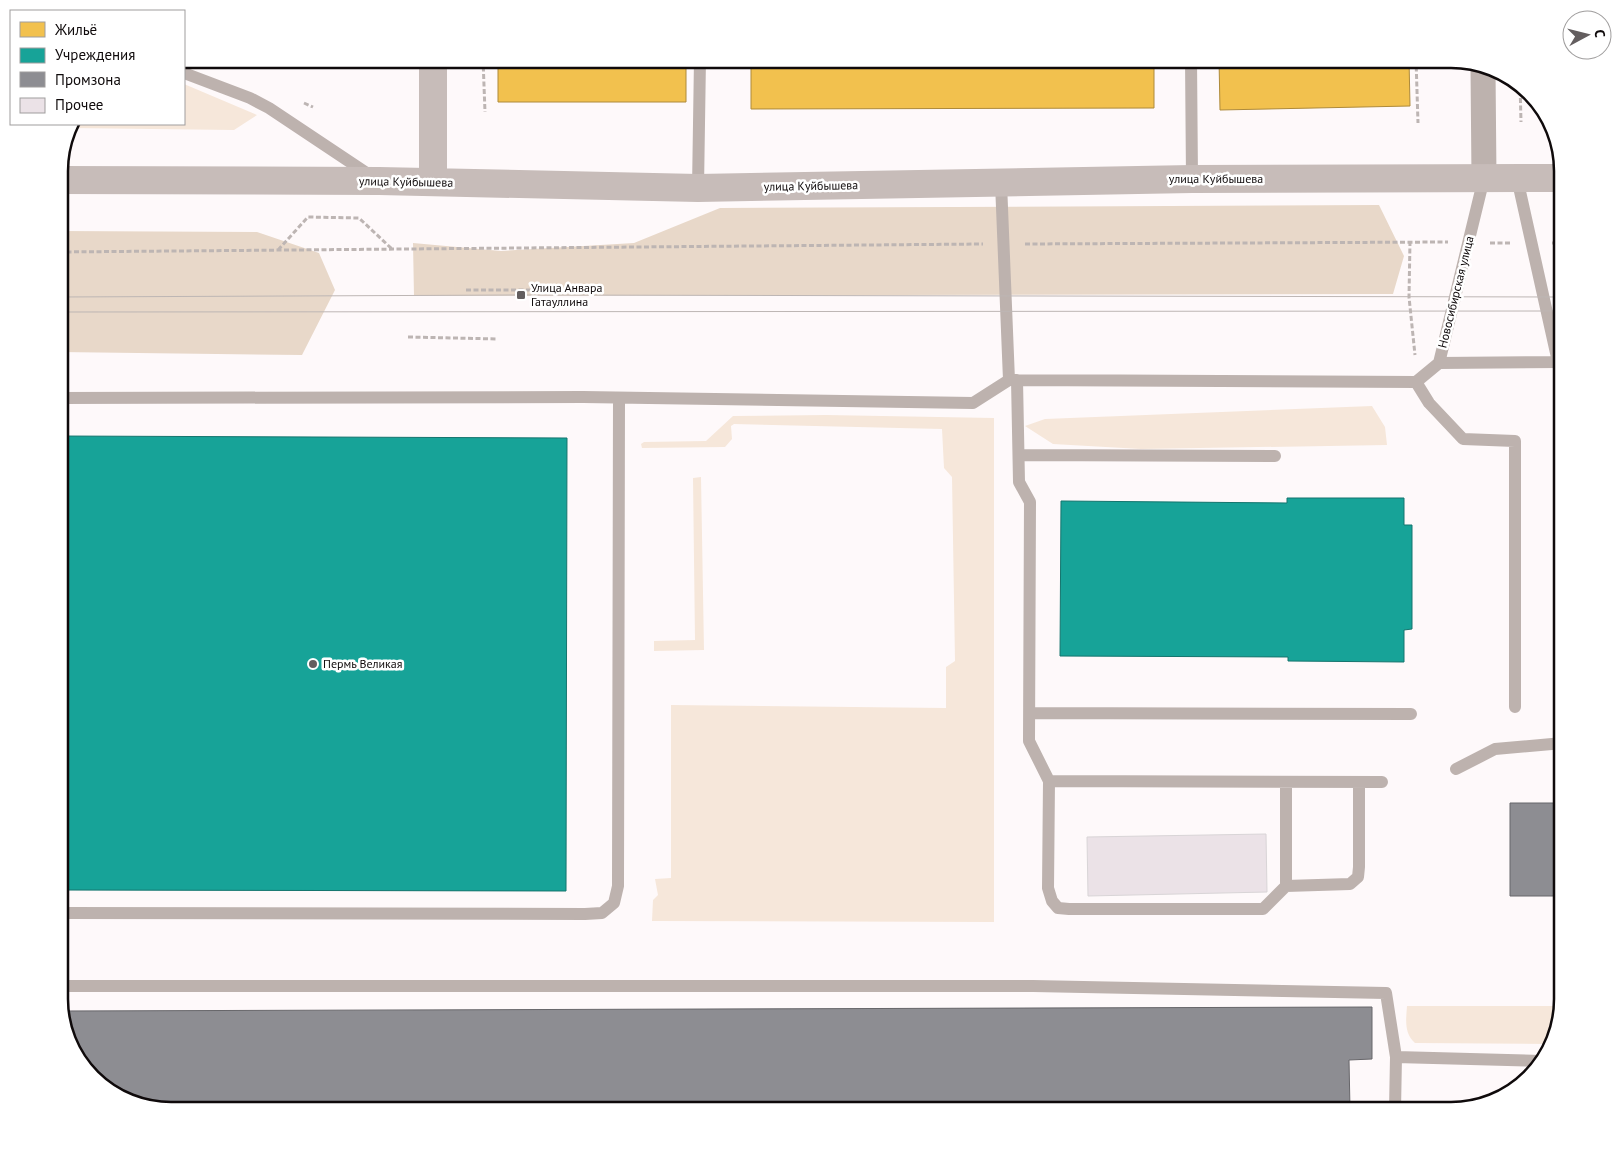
<svg xmlns="http://www.w3.org/2000/svg" width="1622" height="1169" viewBox="0 0 1622 1169" font-family="'PT Sans',sans-serif">
<style>
.green{fill:#f6e7da}
.forest{fill:#e8d8c9}
.homes{fill:#f2c14e;stroke:#ae8a3a}
.public{fill:#17a398;stroke:#15756e}
.industry{fill:#8d8d92;stroke:#67666a}
.building{fill:#ebe2e7;stroke:#d9d5d7}
.lines{fill:none;stroke-linecap:round;stroke-linejoin:round}
.path{stroke:#bdb5b3;stroke-width:3;stroke-dasharray:5 2.5;stroke-linecap:butt}
.lane{stroke:#bdb2ae;stroke-width:12}
.street{stroke:#bdb2ae;stroke-width:25}
.secondary{stroke:#c7bcb9;stroke-width:28}
.tram{stroke:#bdb6b4;stroke-width:1}
.poi-dot{fill:#635e5f;stroke:#fff;stroke-width:2}
.labels{text-anchor:middle;stroke-width:5;stroke-linejoin:round;paint-order:stroke}
.street-label{font-size:12px;fill:#0f0a0b;stroke:#fff}
.poi-label{font-size:12px;fill:#0f0a0b;stroke:#fff;text-anchor:start}
.rim{fill:none;stroke:#0f0a0b;stroke-width:2.5}
</style>
<rect width="100%" height="100%" fill="#fef9fa"/>
<path class="green" d="M184 84 257 115 234 130 69 128 70 124H184Z
M1372 406 1385 427 1387 445 1141 449 1053 444 1025 426 1045 419Z
M826 415 994 418V922L652 921 653 900 658 895 655 879 671 878V705L946 708V667L955 661 952 477 944 468 942 429 734 424 731 426 732 439 725 447 642 448 641 444 644 442 706 441 733 416Z
M701 477 704 650 654 651V641L695 640 693 478Z
M1559 532H1563V616H1560Z
M1407 1006H1561L1548 1044 1415 1043C1404 1033 1406 1020 1407 1006Z"/>
<path class="forest" d="M1379 205 1404 256 1393 294 414 296 413 243 501 251 634 243 720 208Z
M59 231 257 232 319 253 335 290 302 355 59 352Z"/>
<path class="homes" d="M498 59H686V102H498Z
M751 59H1154V108L751 109Z
M1219 59H1409L1410 106 1220 110Z"/>
<path class="public" d="M59 436 567 438 566 891 59 890Z
M1287 498H1404V525H1412V629L1404 630V662L1288 661V657L1060 656 1061 501 1287 503Z"/>
<path class="industry" d="M1510 803H1563V896H1510Z
M1372 1007V1059L1349 1060 1350 1110H171L103 1087 74 1054 61 1011Z
M1435 1103H1482L1451 1110H1435Z"/>
<path class="building" d="M1266 834 1267 892 1088 896 1087 837Z"/>
<g class="lines">
<path class="path" d="M483 59 485 112
M1416 59 1418 123
M1520 83 1521 122
M304 103 313 107
M1410 241 1409 297 1415 355
M1490 243H1511
M1552 243H1563
M1025 244 1448 242
M278 250 308 217 359 218 392 249
M59 252 983 244
M466 290H530
M408 337 498 339"/>
<path class="lane" d="M1191 59 1192 179
M184 73 250 98 269 108 371 176
M1484 178 1439 363 1416 382 1429 403 1463 439 1515 441V707
M1001 183 1009 380
M698 188 700 59
M1439 363 1558 362 1517 178
M1017 380 1019 482 1030 502 1029 741 1049 781 1048 888 1052 901 1058 908 1069 909H1263L1286 886 1350 884 1358 877 1359 867V782
M59 398 583 397 973 403 1009 380 1416 382
M1019 455 1275 456
M1030 713 1411 714
M1456 769 1495 749 1563 743
M1049 781 1382 782
M1286 886V782
M59 913 585 914 602 913 614 903 618 886 619 398
M59 986H1033L1386 993 1396 1057 1542 1061
M1395 1110 1396 1057"/>
<path class="street" d="M1483 69 1484 178"/>
<path class="secondary" d="M59 180 379 181 698 188 1192 179 1563 178
M433 182V59"/>
<path class="tram" d="M59 297 521 295 1563 297
M59 312 1563 311"/>
</g>
<g class="poi-dot">
<rect x="516" y="290" width="10" height="10" rx="2.5"/>
<circle cx="313" cy="664" r="5"/>
</g>
<g class="labels">
<g class="street-label">
<text x="1216" y="183">улица Куйбышева</text>
<text transform="translate(406 182) rotate(1)" y="4">улица Куйбышева</text>
<text transform="translate(811 186) rotate(-1)" y="4">улица Куйбышева</text>
<text transform="translate(1456 292) rotate(-76)" y="4">Новосибирская улица</text>
</g>
<g class="poi-label">
<text x="531" y="292">Улица Анвара<tspan x="531" dy="14">Гатауллина</tspan></text>
<text x="323" y="668">Пермь Великая</text>
</g>
</g>
<path d="M0 0H1622V1169H0ZM171 68H1451A103 103 0 0 1 1554 171V999A103 103 0 0 1 1451 1102H171A103 103 0 0 1 68 999V171A103 103 0 0 1 171 68Z" fill="#fff" fill-rule="evenodd"/>
<path class="rim" d="M171 68H1451A103 103 0 0 1 1554 171V999A103 103 0 0 1 1451 1102H171A103 103 0 0 1 68 999V171A103 103 0 0 1 171 68Z"/>
<rect x="10" y="10" width="175" height="115" fill="#ffffff" stroke="#9f9d9d"/>
<rect x="20" y="22" width="25" height="15" fill="#f2c14e" stroke="#9f9d9d"/>
<text x="55" y="35" font-size="15" fill="#0f0a0b">Жильё</text>
<rect x="20" y="48" width="25" height="15" fill="#17a398" stroke="#9f9d9d"/>
<text x="55" y="60" font-size="15" fill="#0f0a0b">Учреждения</text>
<rect x="20" y="72" width="25" height="15" fill="#8d8d92" stroke="#9f9d9d"/>
<text x="55" y="85" font-size="15" fill="#0f0a0b">Промзона</text>
<rect x="20" y="98" width="25" height="15" fill="#ebe2e7" stroke="#9f9d9d"/>
<text x="55" y="110" font-size="15" fill="#0f0a0b">Прочее</text>
<g transform="translate(1587 35) rotate(83)"><circle r="24" fill="#ffffff" stroke="#9f9d9d"/>
<path d="M0-4L9 19L0 12L-9 19Z" fill="#635e5f"/>
<text y="-8" font-size="14" font-weight="bold" text-anchor="middle" fill="#0f0a0b">С</text>
</g>
</svg>
